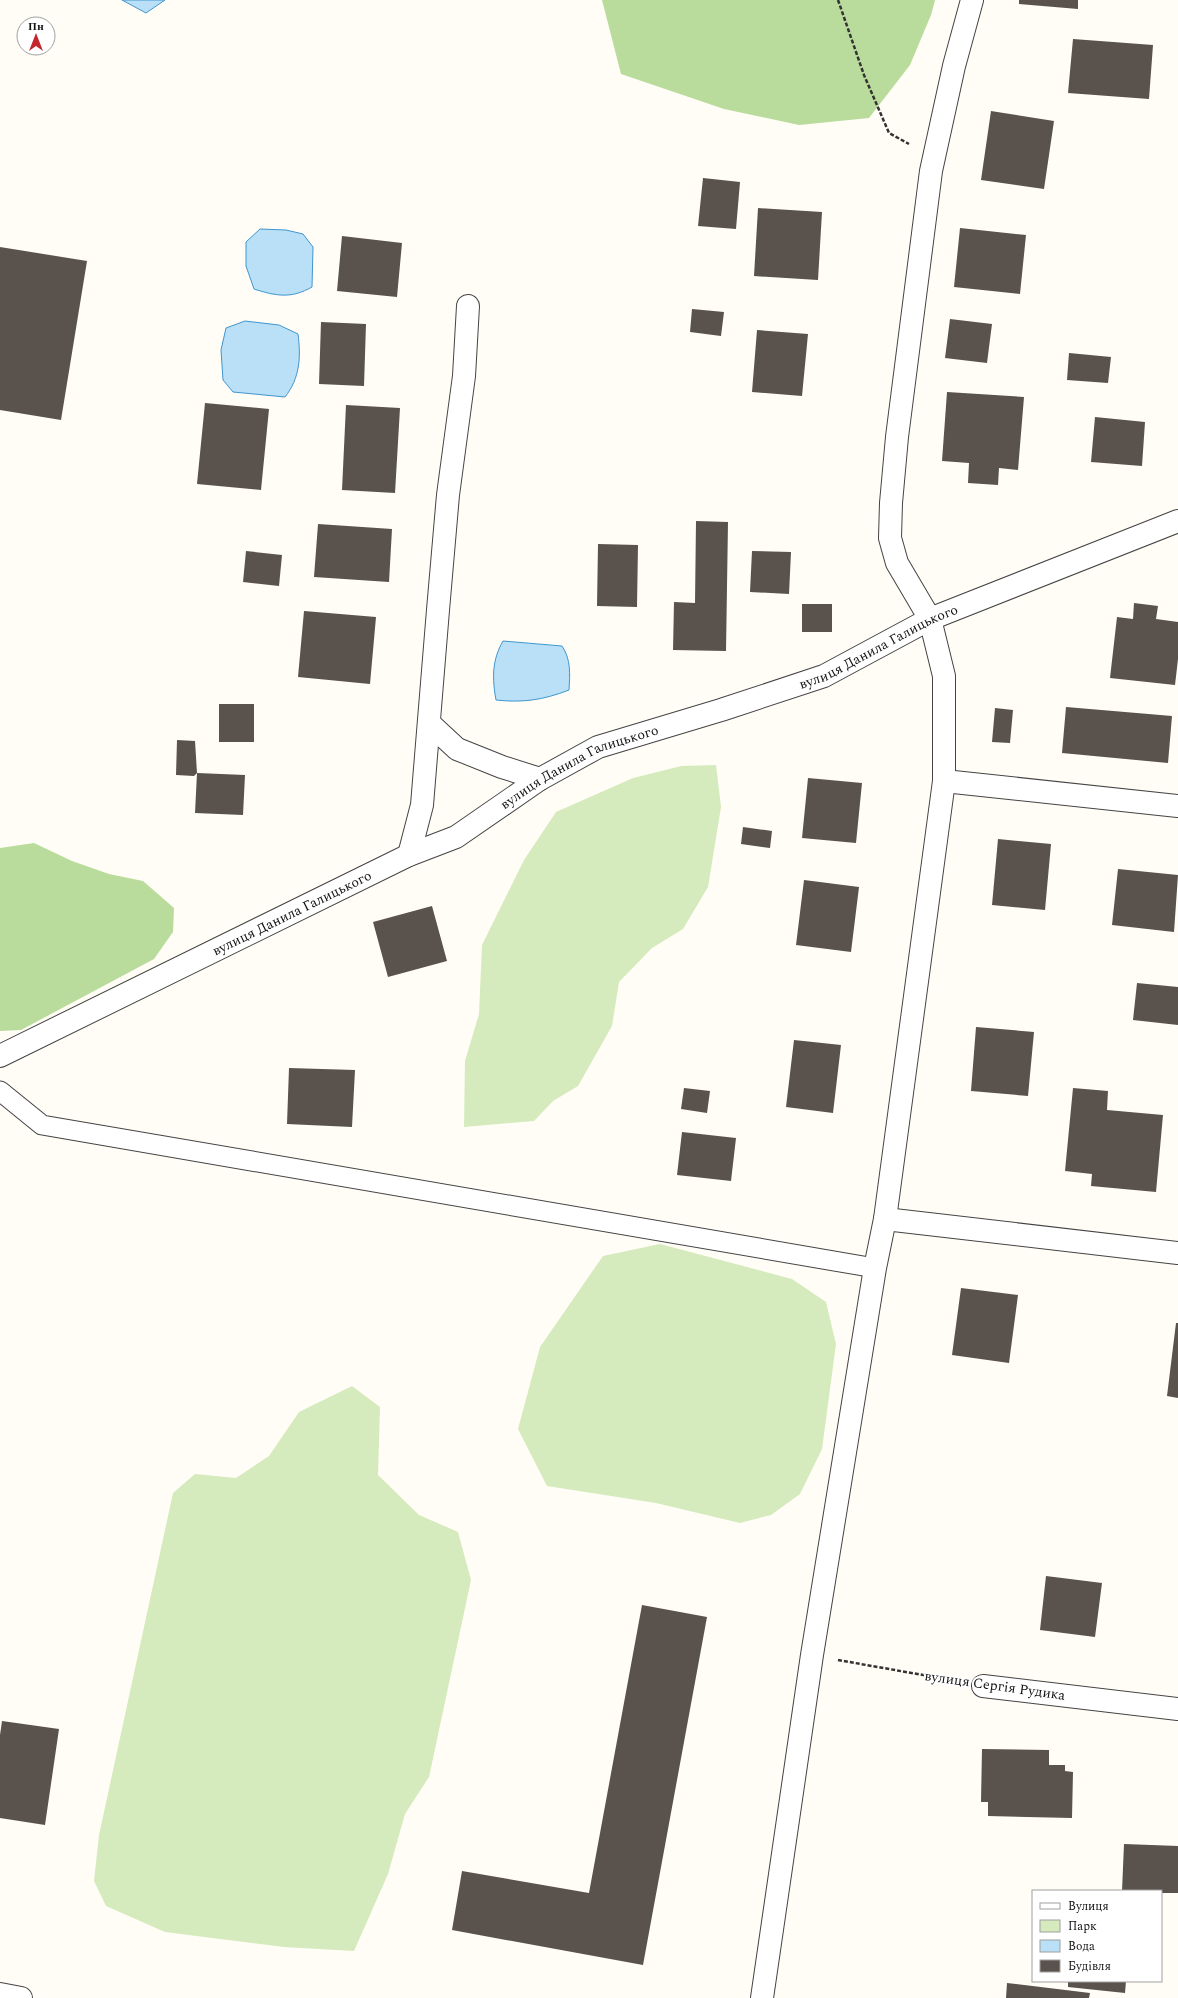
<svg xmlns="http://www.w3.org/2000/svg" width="1178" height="1998" viewBox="0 0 1178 1998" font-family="Spectral,serif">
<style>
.green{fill:#d5ebbd}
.forest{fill:#b9dc9c}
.water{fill:#b9e0f7;stroke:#3f96cf}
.building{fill:#5a524d}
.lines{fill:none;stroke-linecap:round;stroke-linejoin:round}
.lane-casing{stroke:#444;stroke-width:21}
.street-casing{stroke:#444;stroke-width:24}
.path{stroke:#333;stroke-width:2.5;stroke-dasharray:4 2;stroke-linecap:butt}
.lane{stroke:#fff;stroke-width:19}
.street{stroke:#fff;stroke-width:22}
.labels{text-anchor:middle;stroke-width:4;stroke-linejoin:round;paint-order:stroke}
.street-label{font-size:14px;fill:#111;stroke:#fff}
</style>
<rect width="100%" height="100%" fill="#fffdf5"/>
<path class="green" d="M716 765 721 807 708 887 683 929 652 948 619 982 612 1026 578 1086 553 1101 534 1121 464 1127 465 1061 479 1014 482 945 524 860 556 812 633 778 681 766Z
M660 1244 792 1279 826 1302 836 1344 822 1449 800 1494 771 1515 740 1523 656 1503 547 1486 518 1429 540 1347 603 1256Z
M352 1386 380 1407 378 1475 419 1515 458 1532 471 1580 429 1777 405 1814 388 1874 354 1951 284 1947 165 1932 106 1906 94 1881 99 1835 173 1493 195 1474 236 1478 269 1456 299 1412Z"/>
<path class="forest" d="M602 0H935L931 15 910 65 869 118 799 125 724 109 621 74Z
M34 843 72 861 109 874 143 881 174 908 173 932 154 959 21 1030 0 1031V848Z"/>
<path class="water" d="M122 0H165L146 13Z
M260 229 286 230 303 234 313 247 312 287C291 299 276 296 254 289L246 266V242Z
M245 321 279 325 298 334C301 357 300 378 285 397L233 392 223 380 221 350 226 328Z
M503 641 562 646C571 659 570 674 569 690 543 700 523 703 496 700 492 678 492 660 503 641Z"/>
<path class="building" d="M1019 0H1078V9L1019 4Z
M1073 39 1153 45 1149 99 1068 93Z
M991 111 1054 121 1044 189 981 180Z
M703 178 740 182 736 229 698 226Z
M758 208 822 212 818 280 754 276Z
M960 228 1026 235 1020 294 954 287Z
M342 236 402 243 397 297 337 291Z
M0 247 87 261 61 420 0 410Z
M692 309 724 312 721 336 690 332Z
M950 319 992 324 987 363 945 358Z
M321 322 366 324 364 386 319 384Z
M757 330 808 334 802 396 752 392Z
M1069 353 1111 357 1108 383 1067 380Z
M947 392 1024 397 1018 470 999 468 998 485 968 483 969 463 942 461Z
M205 403 269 409 261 490 197 484Z
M346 405 400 408 395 493 342 490Z
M1095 417 1145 422 1142 466 1091 462Z
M696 521 728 522 726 651 673 650 674 602 695 603Z
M318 524 392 529 389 582 314 577Z
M598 544 638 545 637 607 597 606Z
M246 551 282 555 279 586 243 582Z
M752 551 791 552 789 594 750 592Z
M1134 603 1158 606 1156 619 1178 622V659L1175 685 1110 678 1117 617 1133 619Z
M802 604H832V632H802Z
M304 611 376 617 370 684 298 677Z
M219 704H254V742H219Z
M1066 707 1172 716 1168 763 1062 753Z
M995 708 1013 710 1010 743 992 742Z
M177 740 195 741 197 773 194 776 176 775Z
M197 773 245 775 243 815 195 813Z
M808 778 862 783 856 843 802 838Z
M743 827 772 831 770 848 741 844Z
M998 839 1051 844 1045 910 992 905Z
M1118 869 1178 875 1174 932 1112 925Z
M804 880 859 887 851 952 796 945Z
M432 906 447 961 388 977 373 922Z
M1137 983 1178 987V1025L1133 1020Z
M976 1027 1034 1032 1028 1096 971 1091Z
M794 1040 841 1045 833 1113 786 1107Z
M289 1068 355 1070 352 1127 287 1124Z
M684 1088 710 1091 707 1113 681 1109Z
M1073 1088 1108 1091 1107 1110 1163 1115 1156 1192 1091 1186 1092 1174 1065 1171Z
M682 1132 736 1138 731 1181 677 1175Z
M961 1288 1018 1295 1009 1363 952 1355Z
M1176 1323H1178V1398L1167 1396Z
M1046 1576 1102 1583 1095 1637 1040 1630Z
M642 1605 707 1617 643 1965 452 1930 462 1871 589 1893Z
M2 1721 59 1729 45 1825 0 1818V1735Z
M982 1749 1049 1750V1765H1065V1771L1073 1772 1072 1818 988 1816V1802H981Z
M1124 1844 1178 1846V1893H1161V1891H1122Z
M1068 1981H1126L1125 1993 1068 1987Z
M1007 1983 1090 1993 1089 1998H1006Z"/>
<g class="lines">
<g class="lane-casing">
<path id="lane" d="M0 1091 42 1125 875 1268"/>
</g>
<g class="street-casing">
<g id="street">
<path d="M429 723 457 749 502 767 540 779"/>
<path d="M944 781 1178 806"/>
<path d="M409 855 422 805 438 610 448 495 464 376 468 306"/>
<path id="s1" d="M0 1056 409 855 456 837 540 779 598 747 721 710 824 676 930 619 1178 521"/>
<path d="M885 1219 1178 1253"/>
<path d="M983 1686 1178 1709"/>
<path d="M0 1994 21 1998"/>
<path d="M762 1998 812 1655 875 1268 885 1219 944 781V676L930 619 897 563 890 538 891 503 897 437 931 171 954 66 972 0"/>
</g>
</g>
<path class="path" d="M838 0 864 75 889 133 909 144
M838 1660 957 1681"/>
<use href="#lane" class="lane"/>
<use href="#street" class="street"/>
</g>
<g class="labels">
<g class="street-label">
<text dy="5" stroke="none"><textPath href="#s1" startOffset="973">вулиця Данила Галицького</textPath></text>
<text dy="5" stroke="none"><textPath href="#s1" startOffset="649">вулиця Данила Галицького</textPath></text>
<text dy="5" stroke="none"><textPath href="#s1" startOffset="325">вулиця Данила Галицького</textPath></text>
<text transform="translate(995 1685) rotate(8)" y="5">вулиця Сергія Рудика</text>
</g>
</g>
<rect x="1032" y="1890" width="130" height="92" fill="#ffffff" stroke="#a0a0a0"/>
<rect x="1040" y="1903" width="20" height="6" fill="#ffffff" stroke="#a0a0a0"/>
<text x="1068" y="1910" font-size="12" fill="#111111">Вулиця</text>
<rect x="1040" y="1920" width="20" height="12" fill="#d5ebbd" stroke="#a0a0a0"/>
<text x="1068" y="1930" font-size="12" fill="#111111">Парк</text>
<rect x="1040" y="1940" width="20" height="12" fill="#b9e0f7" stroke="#a0a0a0"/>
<text x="1068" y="1950" font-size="12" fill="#111111">Вода</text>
<rect x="1040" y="1960" width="20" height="12" fill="#5a524d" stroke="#a0a0a0"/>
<text x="1068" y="1970" font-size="12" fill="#111111">Будівля</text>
<g transform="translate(36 36)"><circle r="19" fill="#ffffff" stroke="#a0a0a0"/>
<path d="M0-3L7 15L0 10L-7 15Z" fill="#c4262e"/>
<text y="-6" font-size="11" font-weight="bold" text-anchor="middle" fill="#111111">Пн</text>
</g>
</svg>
